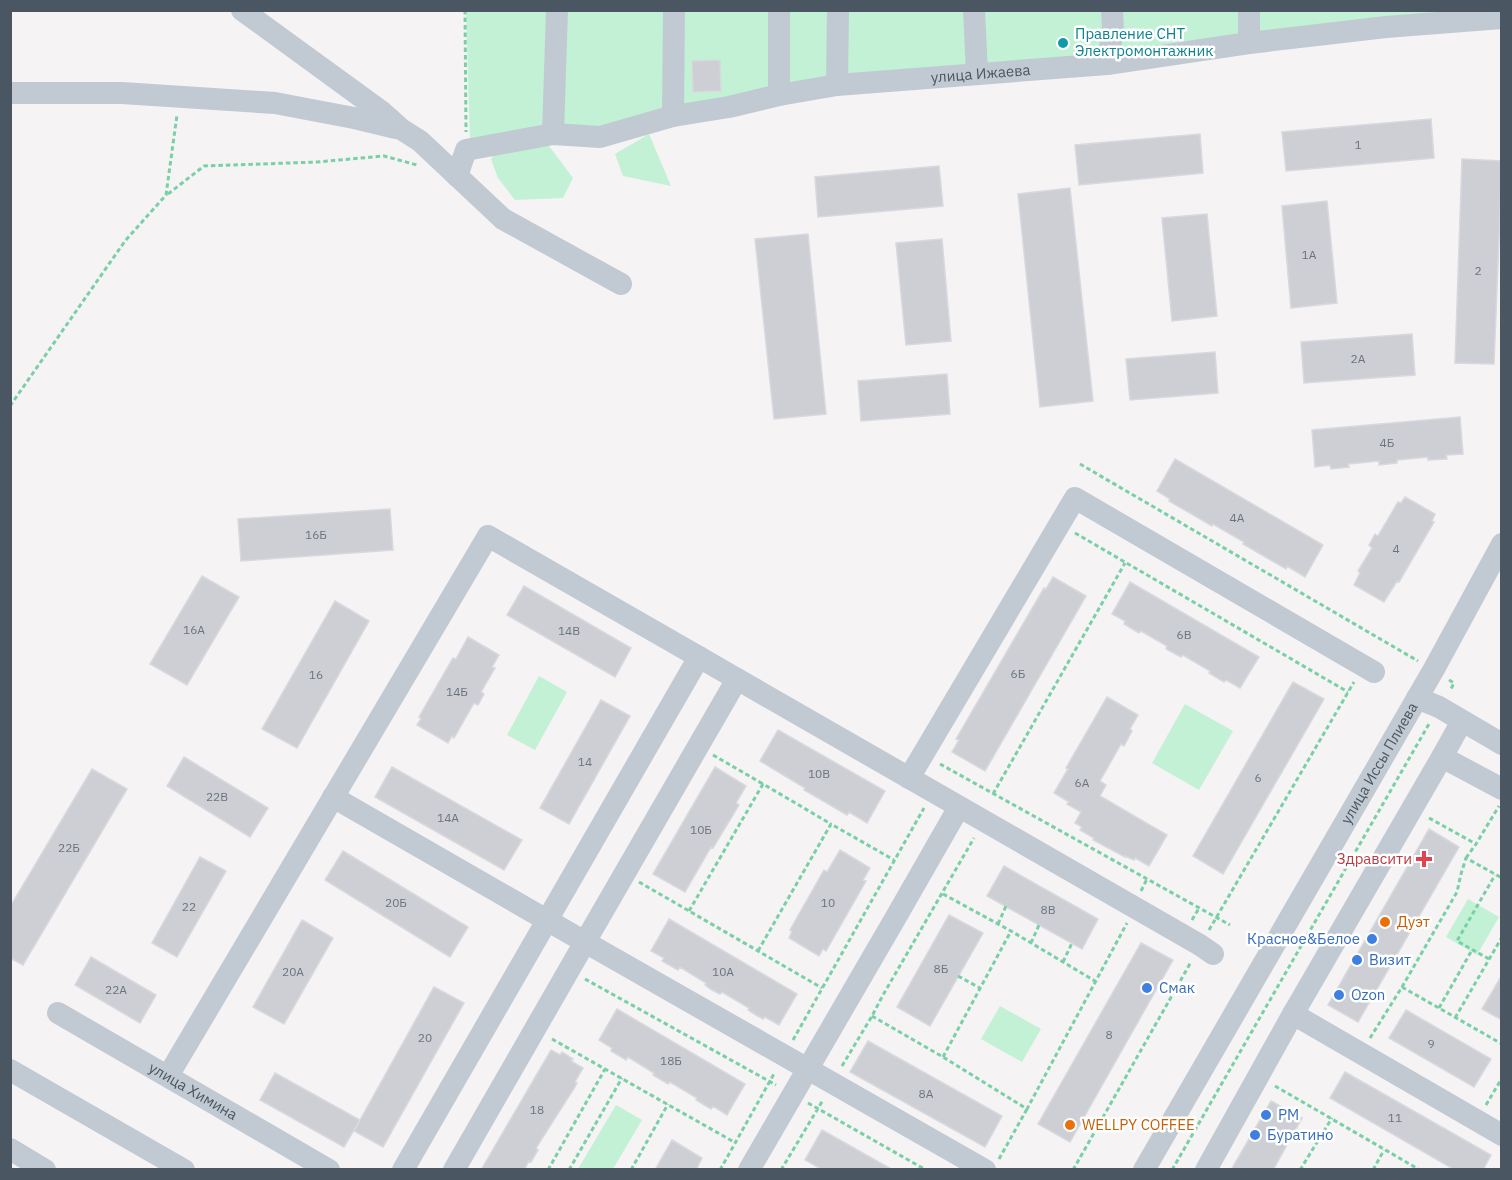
<svg xmlns="http://www.w3.org/2000/svg" width="1512" height="1180" viewBox="0 0 1512 1180" font-family="'IBM Plex Sans',sans-serif">
<style>
.green{fill:#c3f1d5}
.building{fill:#cdcfd5;stroke:#d7d9de;stroke-width:1.5}
.lines{fill:none;stroke-linecap:round;stroke-linejoin:round}
.path{stroke:#7ad0a6;stroke-width:3;stroke-dasharray:4.5 3;stroke-linecap:butt}
.minor{stroke:#c1cad2;stroke-width:22}
.culture-dot{fill:#0f9aa8;stroke:#fff;stroke-width:2}
.health-dot{fill:#e0444e;stroke:#fff;stroke-width:2}
.food-dot{fill:#e8710a;stroke:#fff;stroke-width:2}
.shop-dot{fill:#3f7fe0;stroke:#fff;stroke-width:2}
.labels{text-anchor:middle;stroke-width:5;stroke-linejoin:round;paint-order:stroke}
.number-label{font-size:12px;fill:#6b747e}
.culture-label{font-size:15px;fill:#0d838f;stroke:#fff;text-anchor:start}
.street-label{font-size:15px;fill:#4a5661;stroke:#fff}
.health-label{font-size:15px;fill:#be3a42;stroke:#fff;text-anchor:end}
.food-label{font-size:15px;fill:#c56008;stroke:#fff;text-anchor:start}
.shop-label{font-size:15px;fill:#366cbe;stroke:#fff;text-anchor:start}
</style>
<rect width="100%" height="100%" fill="#f5f3f3"/>
<path class="green" d="M1501 10 970 71 593 130 470 143 466 11Z
M649 134 671 186 623 176 615 154Z
M546 142 573 178 563 198 515 200 498 178 491 159 500 147Z
M539 676 567 692 535 750 507 735Z
M1185 704 1233 731 1199 790 1152 763Z
M1468 899 1499 917 1477 955 1446 937Z
M1000 1006 1041 1029 1022 1062 981 1039Z
M616 1105 642 1120 613 1169H578Z"/>
<path class="building" d="M720 60 721 91 693 92 692 61Z
M1431 119 1434 158 1286 171 1282 132Z
M1200 134 1203 173 1079 185 1075 145Z
M1462 159 1502 161 1494 364 1455 363Z
M939 166 943 206 818 217 815 177Z
M1070 188 1093 401 1040 407 1018 194Z
M1327 201 1337 303 1291 308 1282 206Z
M1207 214 1217 316 1172 321 1162 218Z
M808 234 826 414 774 419 755 239Z
M942 239 951 341 906 345 896 243Z
M1412 334 1415 375 1304 383 1301 342Z
M1215 352 1218 393 1130 400 1126 359Z
M947 374 950 414 861 421 858 381Z
M1460 417 1463 454 1446 455 1447 459 1428 460V457L1397 460V463L1379 465V461L1348 464 1349 467 1331 469 1330 465 1315 467 1312 430Z
M1175 459 1323 545 1305 577 1287 566 1286 569 1243 544 1244 542 1213 524 1212 526 1169 501 1170 499 1157 491Z
M1405 497 1435 514 1432 521 1434 522 1399 582 1397 581 1384 602 1354 585 1360 573 1358 571 1372 548 1369 545 1375 534 1378 536 1398 502 1401 503Z
M390 509 393 550 241 561 238 519Z
M202 576 239 597 187 685 150 664Z
M1053 577 1086 596 985 771 952 752 959 740 956 739 1044 588 1046 589Z
M1130 582 1259 657 1240 688 1226 680 1224 682 1209 673 1210 671 1183 655 1181 657 1166 649 1167 646 1141 631 1139 633 1124 624 1125 621 1112 614Z
M524 586 631 648 615 677 507 615Z
M335 601 369 621 297 748 262 729Z
M468 637 499 655 492 667 495 668 481 692 484 694 478 705 474 703 454 738 452 736 448 743 417 725 421 719 419 717 453 658 456 659Z
M1293 682 1324 699 1223 874 1193 856Z
M1107 697 1138 715 1130 729 1132 731 1124 746 1121 744 1100 781 1106 785 1100 796 1167 835 1149 866 1135 858 1134 860 1125 856V857L1093 840 1094 838 1080 830 1082 827 1075 823 1081 812 1067 804 1069 802 1054 793 1068 769 1066 768Z
M601 700 630 716 569 824 540 808Z
M778 730 885 791 867 823 849 812 847 815 825 802 804 790 805 788 760 761Z
M184 757 268 808 250 837 167 786Z
M392 767 522 840 504 870 375 797Z
M715 767 746 786 736 803 739 805 713 848 711 847 685 892 653 874Z
M92 769 127 789 23 965 10 958V907Z
M1429 829 1459 847 1358 1022 1328 1005Z
M840 850 870 868 863 880 866 881 826 951 823 949 819 956 789 938 792 931 790 930 824 870 827 872Z
M343 851 468 927 450 957 325 880Z
M200 857 226 871 177 957 152 943Z
M1004 866 1098 919 1082 949 987 896Z
M949 915 983 933 930 1026 897 1007Z
M669 919 797 994 779 1025 765 1017 763 1019 756 1015 748 1010 749 1008 722 992 720 994 712 990 705 985 706 983 680 967 678 970 662 961 664 958 651 951Z
M302 920 333 938 284 1024 253 1007Z
M1141 943 1173 960 1070 1142 1038 1124Z
M91 957 156 995 140 1023 75 985Z
M1502 975V1020L1482 1009Z
M434 987 464 1003 383 1147 354 1131Z
M617 1009 745 1084 727 1115 713 1106 711 1109 696 1100 697 1098 670 1082 668 1084 653 1075 654 1073 628 1057 626 1060 611 1051 612 1048 599 1040Z
M1406 1010 1491 1059 1474 1087 1389 1038Z
M868 1041 1002 1116 985 1147 850 1072Z
M551 1050 560 1055 562 1052 573 1059 571 1061 583 1068 575 1082 577 1083 575 1087 536 1148 538 1150 531 1162 529 1161 524 1170H481Z
M1345 1072 1491 1155 1483 1170H1455L1330 1098Z
M275 1073 360 1120 344 1147 260 1100Z
M1271 1101 1302 1118 1273 1170H1231Z
M822 1130 845 1143 893 1170H823L805 1160Z
M672 1140 702 1158 696 1170H655Z"/>
<g class="lines">
<path class="path" d="M465 10 466 132
M168 194 204 166 317 162 384 156 417 165
M10 406 125 241 166 195 177 115
M1080 464 1418 661
M1075 533 1348 692
M1449 680 1454 683 1450 691
M713 755 763 784
M940 764 1230 925
M993 794 1125 563
M1429 818 1476 844
M1466 858 1476 844 1499 806
M639 882 822 988
M1141 891 1147 879
M943 894 1011 931 1095 981
M689 911 763 784 831 824
M1192 920 1199 908
M998 924 1006 906
M1209 930 1354 682
M1031 943 1039 925
M758 951 831 824 894 860
M1489 959 1457 941 1495 875
M1063 962 1072 943
M958 976 980 988
M585 979 776 1085
M1402 987 1502 1044
M1439 1008 1472 950
M872 1016 943 1057 1027 1109 1127 923
M1455 1018 1502 937
M1370 1038 1402 987 1457 892 1461 874 1466 858 1502 878
M552 1039 734 1142
M793 1040 924 808
M943 1057 1011 931
M842 1066 872 1016 883 995 974 838
M1275 1086 1420 1170
M808 1103 926 1170
M1486 1105 1502 1078
M999 1159 1027 1109
M548 1170 605 1069
M569 1170 622 1078
M631 1170 668 1104
M720 1170 775 1072
M781 1170 823 1100
M1073 1170 1191 962
M1172 1170 1429 724
M1300 1170 1332 1118
M1373 1170 1384 1150"/>
<g class="minor">
<path d="M242 10 382 112 401 129 420 141 503 219 621 284"/>
<path d="M779 10V95"/>
<path d="M974 10 977 74"/>
<path d="M1249 10V43"/>
<path d="M1107 64 1113 31 1112 10"/>
<path d="M837 85 838 10"/>
<path d="M10 93H122L275 103 354 118 396 128"/>
<path d="M673 116 674 10"/>
<path d="M553 134 557 10"/>
<path id="s1" d="M457 176 466 150 553 134 600 137 673 116 729 107 779 95 837 85 1107 64 1249 43 1386 27 1502 18"/>
<path d="M737 679 1200 945 1213 954"/>
<path d="M1417 698 1439 707 1502 744"/>
<path d="M1462 721 1442 757 1502 789"/>
<path d="M909 778 1075 498 1374 672"/>
<path d="M333 797 585 942 737 679 699 657 403 1170"/>
<path id="s2" d="M58 1013 329 1170"/>
<path d="M1293 1014 1502 1135"/>
<path d="M10 1070 184 1170"/>
<path d="M168 1076 488 536 699 657"/>
<path d="M10 1149 45 1170"/>
<path d="M454 1170 585 942 985 1170"/>
<path d="M749 1170 896 917 959 807"/>
<path id="s3" d="M1144 1170 1434 669 1502 544"/>
<path d="M1206 1170 1293 1014 1442 757"/>
</g>
</g>
<circle class="culture-dot" cx="1063" cy="43" r="6"/>
<path class="health-dot" d="M1421 850h6v6h6v6h-6v6h-6v-6h-6v-6h6z"/>
<g class="food-dot">
<circle cx="1385" cy="922" r="6"/>
<circle cx="1070" cy="1125" r="6"/>
</g>
<g class="shop-dot">
<circle cx="1372" cy="939" r="6"/>
<circle cx="1357" cy="960" r="6"/>
<circle cx="1147" cy="988" r="6"/>
<circle cx="1339" cy="995" r="6"/>
<circle cx="1266" cy="1115" r="6"/>
<circle cx="1255" cy="1135" r="6"/>
</g>
<g class="labels">
<g class="number-label">
<text x="1358" y="149">1</text>
<text x="1309" y="259">1А</text>
<text x="1478" y="275">2</text>
<text x="1358" y="363">2А</text>
<text x="1387" y="447">4Б</text>
<text x="1237" y="522">4А</text>
<text x="316" y="539">16Б</text>
<text x="1396" y="553">4</text>
<text x="194" y="634">16А</text>
<text x="569" y="635">14В</text>
<text x="1184" y="639">6В</text>
<text x="1018" y="678">6Б</text>
<text x="316" y="679">16</text>
<text x="457" y="696">14Б</text>
<text x="585" y="766">14</text>
<text x="819" y="778">10В</text>
<text x="1258" y="782">6</text>
<text x="1082" y="787">6А</text>
<text x="217" y="801">22В</text>
<text x="448" y="822">14А</text>
<text x="701" y="834">10Б</text>
<text x="69" y="852">22Б</text>
<text x="396" y="907">20Б</text>
<text x="828" y="907">10</text>
<text x="189" y="911">22</text>
<text x="1048" y="914">8В</text>
<text x="941" y="973">8Б</text>
<text x="293" y="976">20А</text>
<text x="723" y="976">10А</text>
<text x="116" y="994">22А</text>
<text x="1109" y="1039">8</text>
<text x="425" y="1042">20</text>
<text x="1431" y="1048">9</text>
<text x="671" y="1065">18Б</text>
<text x="926" y="1098">8А</text>
<text x="537" y="1114">18</text>
<text x="1395" y="1122">11</text>
</g>
<g class="culture-label">
<text x="1075" y="39">Правление СНТ<tspan x="1075" dy="17">Электромонтажник</tspan></text>
</g>
<g class="street-label">
<text dy="5" stroke="none"><textPath href="#s1" startOffset="550">улица Ижаева</textPath></text>
<text dy="5" stroke="none"><textPath href="#s3" startOffset="470">улица Иссы Плиева</textPath></text>
<text dy="5" stroke="none"><textPath href="#s2" startOffset="156">улица Химина</textPath></text>
</g>
<g class="health-label">
<text x="1412" y="864">Здравсити</text>
</g>
<g class="food-label">
<text x="1397" y="927">Дуэт</text>
<text x="1082" y="1130">WELLPY COFFEE</text>
</g>
<g class="shop-label">
<text x="1360" y="944" text-anchor="end">Красное&amp;Белое</text>
<text x="1369" y="965">Визит</text>
<text x="1159" y="993">Смак</text>
<text x="1351" y="1000">Ozon</text>
<text x="1278" y="1120">PM</text>
<text x="1267" y="1140">Буратино</text>
</g>
</g>
<rect width="1512" height="1180" fill="none" stroke="#4a5661" stroke-width="24"/>
</svg>
